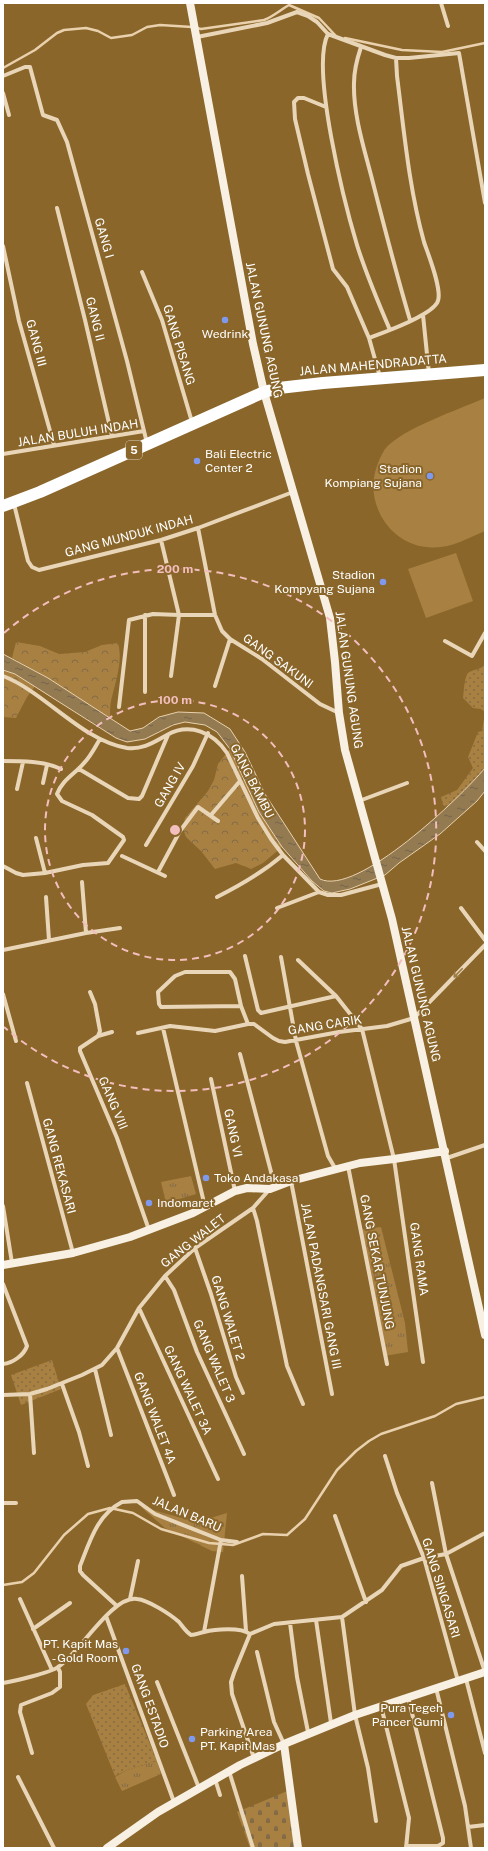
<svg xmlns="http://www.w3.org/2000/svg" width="488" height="1851" viewBox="0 0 488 1851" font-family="'Public Sans',sans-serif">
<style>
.grass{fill:url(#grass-tufts)}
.forest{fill:url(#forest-crowns)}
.cemetery{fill:url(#cemetery-stones)}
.park{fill:url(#park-dots)}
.pitch{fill:#a88042}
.water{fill:url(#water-ripples);stroke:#e9d1ad}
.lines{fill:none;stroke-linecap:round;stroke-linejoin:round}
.stream{stroke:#e9d1ad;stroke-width:2.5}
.street{stroke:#e9d6b8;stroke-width:4}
.secondary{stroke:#f8f0e2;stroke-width:8}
.highway{stroke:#fff;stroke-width:12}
.oneway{stroke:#9d7c46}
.ring{fill:none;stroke:#f3bebe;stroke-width:2;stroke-dasharray:7 5}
.poi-dot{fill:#7f99ef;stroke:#8a662a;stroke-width:1.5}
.labels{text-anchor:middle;stroke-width:4;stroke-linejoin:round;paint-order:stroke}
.shield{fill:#8a662a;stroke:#dcd1bf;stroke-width:1}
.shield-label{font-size:11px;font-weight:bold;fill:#fff}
.street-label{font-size:12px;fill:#fff;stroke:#8a662a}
.poi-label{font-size:12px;fill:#fff;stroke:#8a662a;text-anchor:start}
.centre{fill:#f3bebe;stroke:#8a662a;stroke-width:2}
.ring-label{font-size:12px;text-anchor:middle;font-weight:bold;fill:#f3bebe;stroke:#8a662a;stroke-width:4;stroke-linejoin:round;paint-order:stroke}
</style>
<defs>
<pattern id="grass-tufts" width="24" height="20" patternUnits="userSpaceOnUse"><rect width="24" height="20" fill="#a88042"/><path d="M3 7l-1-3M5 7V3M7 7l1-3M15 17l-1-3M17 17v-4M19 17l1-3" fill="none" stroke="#836b46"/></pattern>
<pattern id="forest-crowns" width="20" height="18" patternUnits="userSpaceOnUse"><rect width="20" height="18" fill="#a88042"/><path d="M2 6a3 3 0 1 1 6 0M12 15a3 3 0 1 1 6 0" fill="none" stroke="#836b46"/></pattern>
<pattern id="cemetery-stones" width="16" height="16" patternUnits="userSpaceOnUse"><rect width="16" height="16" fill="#a88042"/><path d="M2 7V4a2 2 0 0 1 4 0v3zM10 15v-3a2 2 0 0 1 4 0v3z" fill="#836b46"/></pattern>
<pattern id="park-dots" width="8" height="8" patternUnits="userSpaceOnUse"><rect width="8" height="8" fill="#a88042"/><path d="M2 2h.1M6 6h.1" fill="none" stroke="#836b46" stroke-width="1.8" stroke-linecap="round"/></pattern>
<pattern id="water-ripples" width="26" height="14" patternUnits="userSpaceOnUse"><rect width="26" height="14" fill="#937a50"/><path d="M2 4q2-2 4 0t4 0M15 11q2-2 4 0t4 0" fill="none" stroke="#73654e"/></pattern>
</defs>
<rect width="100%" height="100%" fill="#8a662a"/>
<path class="grass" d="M191 1176 196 1194 166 1203 161 1182Z
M381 1227 405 1323 408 1352 384 1356 359 1230Z
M141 1507 197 1522 227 1513 223 1552 212 1551 165 1528Z
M157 1761 161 1774 122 1791 115 1777 127 1770Z"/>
<path class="forest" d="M16 642 40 646 59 654 85 652 102 645 118 643C123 661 116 680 112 697 110 703 110 712 110 719L48 678 12 658Z
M3 670 15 674 35 686 27 697 16 718 3 717Z
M230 749 259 812 282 847 263 863 251 869 236 863 215 869 201 851 186 837 183 829 185 818 208 791 214 780 218 764Z"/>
<path class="cemetery" d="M292 1789 300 1848H250L237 1812Z"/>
<path class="park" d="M485 664V768L471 785 448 808 443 805 441 797 457 790 473 768 468 757 478 732 482 731 485 712 481 709 473 708 463 698C464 692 464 678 468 673 473 669 481 670 485 664Z
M52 1360 61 1389 21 1405 11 1375Z
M125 1684 157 1761 127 1770 115 1776 86 1704 93 1695Z"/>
<path class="pitch" d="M485 398V531C466 539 448 550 427 547 390 544 365 504 376 469 378 462 381 455 385 449 403 428 458 410 485 398Z
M456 553 473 601 426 618 408 569Z"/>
<path class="water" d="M3 654 48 678 130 731 143 728 159 717 178 712 204 713 230 729 245 752 265 794 320 879C357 897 461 797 485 768V791L477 801 440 834 399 863 385 875 350 889 332 893 324 891 312 881 282 847 259 812 230 749 217 732 205 725 185 722 173 725 145 739 127 742 116 738 15 674 3 670Z"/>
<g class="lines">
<path class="stream" d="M197 28 201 29 264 20C274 16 280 10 289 5L319 18 336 36
M345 38 402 50 442 52 485 43
M3 68 35 50 57 33 64 30 86 28 98 31 111 38 132 35 147 27 160 25 192 27
M3 1585 22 1582 34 1573 64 1535 88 1514 110 1508 133 1513 161 1529 209 1543 233 1545 263 1534 287 1535 305 1519 337 1470 356 1451 369 1441 381 1434 435 1416 456 1404 485 1397"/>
<path class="street" d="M441 3 448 26
M328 34C310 68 345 205 357 245 366 274 378 302 390 330
M197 37 267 23 297 12 308 16 317 22 328 34 385 55 396 58H409L459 53 485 203
M361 47C357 59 354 70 354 83 353 114 364 148 372 179 384 226 396 273 410 320
M3 76 25 67H30L43 115 57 120 67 142 127 361 144 431
M3 93 9 115
M326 107 304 98H298L294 102 295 119 308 174 333 269 347 287 369 338
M57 208 85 320 112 436
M3 246 19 321 54 445
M142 272 162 320 192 422
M423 315 429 374
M380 377 369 338C385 332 428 317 437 303 444 293 428 254 424 242 409 188 404 131 397 76L396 58
M3 454 144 431 147 443
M14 504 28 561 32 567 39 570 161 540 198 528 293 492
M198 528 215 615 222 631 230 639 262 659 320 704 339 713
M445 641 472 656 485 633
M3 676C45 692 82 741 127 748 143 750 154 742 167 735 190 722 214 733 227 753L258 818 271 839 283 855 319 892 328 895H341L382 884
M171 676 179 615H215
M215 686 230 639
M145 692V615
M119 707 129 620 153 614 179 615 161 540
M3 761C21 761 45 761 61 769
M79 769 128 798 139 799 142 796 168 735
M43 783 47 765
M17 789 23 762
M359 801 407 783
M211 815 240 781
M36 838 45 873
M477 842 485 851
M146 845 193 766 208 733
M122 856 165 876
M3 866 16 873 23 875 45 873 83 865 108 863 124 840 123 837 92 815 62 801 57 794C62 780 75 774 84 763 91 756 95 747 100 739
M158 872 180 831 198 807 218 821
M82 882 86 933
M46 897 49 940
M217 897C241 885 262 873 283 855
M277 908 319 892
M461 908 485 940
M3 950 86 933 120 928
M245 956 258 1010 261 1013 336 996
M281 957 296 1041 328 1156 335 1168
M298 960 336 996 362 1029 394 1159 423 1362
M90 992 95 1004 100 1031 98 1036 80 1048V1051L117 1138 149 1230
M3 994 16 1041
M241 1006 161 1007 159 1004 158 992 175 976 185 972H230L235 979 241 1006 248 1024
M163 1028 205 1207
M138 1033 170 1026 215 1031 248 1024H254L273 1038 279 1041 285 1042 339 1032 387 1026 414 1018 485 945
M98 1036 112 1032
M240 1054 275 1187
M211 1079 235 1191
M27 1083 73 1253
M447 1158 485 1145
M348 1166 387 1364
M291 1181 332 1394
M269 1190 253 1208 257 1221 287 1366 303 1404
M3 1206 12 1263
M195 1248 211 1294 236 1377 243 1393
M165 1276 174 1290 197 1352 244 1454
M3 1284 27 1346C24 1355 13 1363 3 1364
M139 1308 218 1479
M117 1348 174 1495
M95 1369 111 1435
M62 1384 79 1432 88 1466
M30 1394 34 1453
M3 1395 30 1394 47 1389 82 1375 102 1365 117 1348 139 1308 165 1276 195 1248 253 1208
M385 1456 397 1493 424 1558 458 1681
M432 1483 446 1554 485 1672
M3 1503H16
M335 1516 366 1602
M242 1576 246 1631
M20 1599 52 1670
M130 1599 138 1561
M117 1606 83 1575 80 1571V1566C90 1541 97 1515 122 1502L137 1501 155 1514 221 1540 237 1542
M106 1616 174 1802
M342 1617 355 1715 368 1768 376 1821
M316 1620 331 1723
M290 1623 297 1677 308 1732
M33 1629 70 1603
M204 1632 221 1540
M257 1652 274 1722 284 1744
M466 1679 485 1753
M157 1682 199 1788
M3 1683C14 1681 50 1673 58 1667 79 1654 112 1595 137 1599 148 1600 170 1614 179 1622 183 1627 186 1632 191 1635 196 1635 199 1633 204 1632 215 1629 241 1627 250 1634
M436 1688 465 1806 468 1827
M381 1706 409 1818 406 1848
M32 1753 20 1712 21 1705 52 1693 60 1687V1672L58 1668
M254 1758 232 1694 231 1682 234 1673 250 1634 274 1624 342 1617 382 1590 401 1566 424 1558 446 1554 485 1533
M229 1771 253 1848
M18 1777 54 1848
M215 1779 220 1795
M406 1846H438L443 1843V1838L408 1697
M471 1848 468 1827 485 1825"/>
<path class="secondary" d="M190 3 253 344 264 392 330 618 335 662 339 713 345 750 392 919 485 1335
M3 1265 73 1253 130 1237 193 1213 235 1191 247 1188 270 1189 291 1181 360 1163 394 1159 445 1151
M284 1744 298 1848
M107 1848 158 1812 240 1765 284 1744 355 1715 485 1672"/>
<path class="highway" d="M3 506 40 492 264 392 279 388 323 383 485 370"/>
</g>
<defs><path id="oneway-shaft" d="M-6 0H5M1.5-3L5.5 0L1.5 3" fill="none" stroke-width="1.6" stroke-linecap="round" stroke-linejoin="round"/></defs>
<use class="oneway" href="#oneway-shaft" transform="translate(458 973) rotate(134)"/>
<g class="ring">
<circle cx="175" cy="830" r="130"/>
<path d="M4 633A261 261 0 1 1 4 1027"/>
</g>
<g class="poi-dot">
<circle cx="225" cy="320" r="4"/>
<circle cx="197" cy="461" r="4"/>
<circle cx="430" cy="476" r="4"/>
<circle cx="383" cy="582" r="4"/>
<circle cx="206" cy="1178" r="4"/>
<circle cx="149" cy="1203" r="4"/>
<circle cx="126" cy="1651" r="4"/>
<circle cx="451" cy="1715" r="4"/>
<circle cx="192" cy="1739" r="4"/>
</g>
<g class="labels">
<rect class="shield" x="126" y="441" width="16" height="18" rx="3"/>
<g class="shield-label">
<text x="134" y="454">5</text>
</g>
<g class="street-label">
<text transform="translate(104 238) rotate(74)" y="4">GANG I</text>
<text transform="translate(95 319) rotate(76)" y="4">GANG II</text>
<text transform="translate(264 330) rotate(78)" y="4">JALAN GUNUNG AGUNG</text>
<text transform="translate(36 343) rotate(75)" y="4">GANG III</text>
<text transform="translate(179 345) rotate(73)" y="4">GANG PISANG</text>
<text transform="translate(373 365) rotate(-5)" y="4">JALAN MAHENDRADATTA</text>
<text transform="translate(78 433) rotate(-9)" y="4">JALAN BULUH INDAH</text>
<text transform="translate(129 536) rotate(-15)" y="4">GANG MUNDUK INDAH</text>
<text transform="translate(278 661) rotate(36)" y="4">GANG SAKUNI</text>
<text transform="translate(349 680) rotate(82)" y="4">JALAN GUNUNG AGUNG</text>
<text transform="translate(252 781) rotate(63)" y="4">GANG BAMBU</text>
<text transform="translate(170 785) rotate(-60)" y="4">GANG IV</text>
<text transform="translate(421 994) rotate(77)" y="4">JALAN GUNUNG AGUNG</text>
<text transform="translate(325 1025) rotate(-9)" y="4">GANG CARIK</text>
<text transform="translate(113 1103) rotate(67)" y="4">GANG VIII</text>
<text transform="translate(233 1133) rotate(78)" y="4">GANG VI</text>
<text transform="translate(59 1166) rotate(75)" y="4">GANG REKASARI</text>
<text transform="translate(193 1241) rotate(-38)" y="4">GANG WALET</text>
<text transform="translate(419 1259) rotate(82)" y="4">GANG RAMA</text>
<text transform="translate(377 1262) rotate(79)" y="4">GANG SEKAR TUNJUNG</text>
<text transform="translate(321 1286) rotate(79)" y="4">JALAN PADANGSARI GANG III</text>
<text transform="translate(228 1318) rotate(73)" y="4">GANG WALET 2</text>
<text transform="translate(214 1361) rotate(67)" y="4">GANG WALET 3</text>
<text transform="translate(188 1390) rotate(65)" y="4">GANG WALET 3A</text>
<text transform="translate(155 1418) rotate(69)" y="4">GANG WALET 4A</text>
<text transform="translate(187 1514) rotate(23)" y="4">JALAN BARU</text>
<text transform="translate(441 1588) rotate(73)" y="4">GANG SINGASARI</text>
<text transform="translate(150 1706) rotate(70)" y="4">GANG ESTADIO</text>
</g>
<g class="poi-label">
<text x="225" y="338" text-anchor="middle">Wedrink</text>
<text x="205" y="458">Bali Electric<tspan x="205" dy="14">Center 2</tspan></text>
<text x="422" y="473" text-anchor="end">Stadion<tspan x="422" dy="14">Kompiang Sujana</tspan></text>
<text x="375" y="579" text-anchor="end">Stadion<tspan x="375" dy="14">Kompyang Sujana</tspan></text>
<text x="214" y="1182">Toko Andakasa</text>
<text x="157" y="1207">Indomaret</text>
<text x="118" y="1648" text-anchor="end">PT. Kapit Mas<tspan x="118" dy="14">- Gold Room</tspan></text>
<text x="443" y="1712" text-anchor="end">Pura Tegeh<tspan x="443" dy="14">Pancer Gumi</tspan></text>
<text x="200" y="1736">Parking Area<tspan x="200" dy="14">PT. Kapit Mas</tspan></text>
</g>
</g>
<circle cx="175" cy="830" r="6" class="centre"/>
<g class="ring-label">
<text x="175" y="573">200 m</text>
<text x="175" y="704">100 m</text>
</g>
<rect width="488" height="1851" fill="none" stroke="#ffffff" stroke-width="8"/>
</svg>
